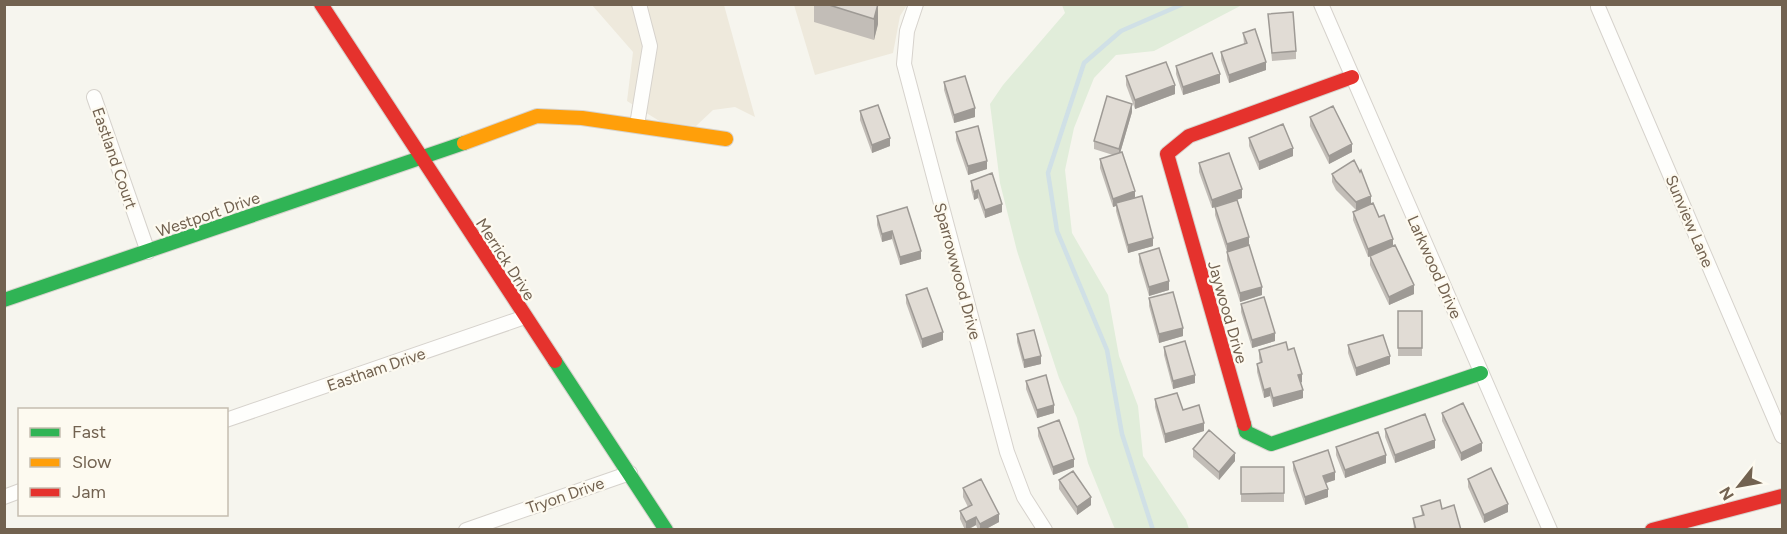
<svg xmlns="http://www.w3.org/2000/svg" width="1787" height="534" viewBox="0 0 1787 534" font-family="Figtree,sans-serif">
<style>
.residential{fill:#eee9dc}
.green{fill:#e1edda}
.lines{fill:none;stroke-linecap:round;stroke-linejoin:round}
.stream{stroke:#d0e0e6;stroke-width:4.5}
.street-casing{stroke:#d6d2cc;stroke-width:16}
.fast-casing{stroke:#d6d2cc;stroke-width:16}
.slow-casing{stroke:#d6d2cc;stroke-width:16}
.jam-casing{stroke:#d6d2cc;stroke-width:16}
.street{stroke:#fefefc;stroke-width:14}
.fast{stroke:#30b455;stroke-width:14}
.slow{stroke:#ff9f0a;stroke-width:14}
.jam{stroke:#e5322d;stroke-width:14}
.wall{fill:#c2bdb7}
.shaded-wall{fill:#9e9a95}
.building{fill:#e1dcd5;stroke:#9e9a95;stroke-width:1.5}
.labels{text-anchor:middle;stroke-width:4.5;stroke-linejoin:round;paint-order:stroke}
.street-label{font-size:16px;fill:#726250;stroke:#fdfaf0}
</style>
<rect width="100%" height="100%" fill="#f6f5ee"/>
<path class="residential" d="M592 5H724L755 117 735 107 713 110 696 126 661 122 627 101 633 52Z
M794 5H907L900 16 893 53 815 75Z"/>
<path class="green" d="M1062 5H1242L1154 51 1116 55 1094 78 1074 128 1065 170 1072 233 1108 295 1119 356 1138 406 1143 456 1186 520 1189 529 1116 530 1114 527 1088 463 1077 418 1059 378 1017 251 1000 183 990 104 1003 85 1065 13Z"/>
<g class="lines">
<path class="stream" d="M1153 530 1122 434 1107 350 1057 231 1048 173 1084 63 1121 31 1183 4"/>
<g class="street-casing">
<path id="street" d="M916 4 907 31 904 64 1007 452 1024 497 1045 530
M1321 4 1550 530
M1598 7 1782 436
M94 97 148 252
M637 125 650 46 639 4
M226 420 525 317
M4 497 20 491
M466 530 630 473"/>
</g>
<g class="fast-casing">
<path id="fast" d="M4 300 464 143
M555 361 666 530
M1244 424 1246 432 1271 444 1481 373"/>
</g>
<g class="slow-casing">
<path id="slow" d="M464 143 537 116 582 118 726 139"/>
</g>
<g class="jam-casing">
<path id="jam" d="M321 4 555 361
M1244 424 1167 154 1189 136 1352 77
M1652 530 1782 496"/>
</g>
<use href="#street" class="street"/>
<use href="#fast" class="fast"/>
<use href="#slow" class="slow"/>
<use href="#jam" class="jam"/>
</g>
<path class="wall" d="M814 4H878V24L874 40 814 22Z
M1268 14 1296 51V59L1272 61Z
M1243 33 1266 70 1229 83 1221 60V52L1244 44Z
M1176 66 1220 83 1183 95 1176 74Z
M1126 76 1175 94 1135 109 1126 85Z
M944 82 975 117 954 123 944 90Z
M860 111 890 146 872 153 860 120Z
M1132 112 1120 153 1135 198 1153 246 1128 253 1116 211V206L1113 207 1100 168V159L1113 155 1094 149V141Z
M1310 117 1352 152 1329 164 1310 126Z
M956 132 987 169 968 175 956 140Z
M1249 138 1293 156 1259 170 1249 146Z
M1199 163 1242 198 1212 208 1199 172Z
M1332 174 1371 204 1393 246 1414 294 1389 305 1370 265V256L1368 257 1353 220V212L1356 210 1336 190 1332 182Z
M971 181 1002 212 985 218 978 198 974 200 971 189Z
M1215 207 1249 245 1262 295 1240 302 1227 260V252L1215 215Z
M877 216 921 259 900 265 892 239 882 242 877 225Z
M1139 254 1169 290 1149 296 1139 262Z
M906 295 943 340 922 348 906 303Z
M1149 298 1183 336 1159 343 1149 306Z
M1241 304 1275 341 1252 348 1241 312Z
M1398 311H1422V356H1398Z
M1017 334 1041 364 1024 368 1017 342Z
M1348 345 1390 364 1356 376 1348 353Z
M1164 347 1195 383 1173 389 1164 355Z
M1259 350H1288L1302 382 1301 383 1303 398 1273 407 1270 396 1264 398 1257 372V364L1260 363 1259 358Z
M1026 381 1054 413 1037 418 1026 389Z
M1155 399 1183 410 1204 431 1165 443 1155 407Z
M1442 413 1482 451 1461 461 1442 421Z
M1038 428 1074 467 1053 475 1038 436Z
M1385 429 1435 448 1395 463 1385 437Z
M1336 447 1386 463 1345 478 1336 455Z
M1193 449 1235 461 1219 480 1193 457Z
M1293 462 1335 480 1326 483 1328 497 1305 505 1293 470Z
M1241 467H1284V502H1241Z
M1468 479 1508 512 1484 523 1468 487Z
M1059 480 1091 505 1077 515 1059 489Z
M963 488 999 522 984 530H978L976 525 968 530H965L960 519V511L968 507 963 497Z
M1421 506 1442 509 1461 530H1414L1413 518 1422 516Z"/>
<path class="shaded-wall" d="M878 4V24L874 40V19Z
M1266 62V70L1229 83V75Z
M1220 74V83L1183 95V87Z
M1175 85V94L1135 109V100Z
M1132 104V112L1119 157V149Z
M975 108V117L954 123V115Z
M890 138V146L872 153V145Z
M1352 144V152L1329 164V156Z
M1293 148V156L1259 170V162Z
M987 161V169L968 175V166Z
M1242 189V198L1212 208V200Z
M978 190V198L974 200V192Z
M1135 191V200L1116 203V206L1113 207V199Z
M1371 196V204L1356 210V202Z
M1002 204V212L985 218V210Z
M892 231V239L882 242V234Z
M1249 237V246L1227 253V244Z
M1153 238V246L1128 253V245Z
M1393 239V247L1368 257V249Z
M921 251V259L900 265V257Z
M1169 281V290L1149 296V287Z
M1414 285V294L1389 305V297Z
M1262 287V295L1240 302V293Z
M1183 328V336L1159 343V334Z
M943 332V340L922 348V339Z
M1275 333V341L1252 348V340Z
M1041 356V364L1024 368V360Z
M1390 356V364L1356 376V368Z
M1302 374V382L1298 383V375Z
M1195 375V383L1173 389V381Z
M1270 388V396L1264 398V390Z
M1303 390V398L1273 407V398Z
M1054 405V413L1037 418V410Z
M1204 423V431L1165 443V434Z
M1435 440V448L1395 463V455Z
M1482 443V451L1461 461V453Z
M1235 453V461L1219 480V472Z
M1386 455V463L1345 478V470Z
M1074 459V467L1053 475V467Z
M1335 472V480L1323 484V476Z
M1328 489V497L1305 505V497Z
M1091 497V505L1077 515V507Z
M1508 504V512L1484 523V515Z
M999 514V522L984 530H980V524Z
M976 517V525L966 530V522Z"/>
<path class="building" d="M826 4H878L874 19Z
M1293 12 1296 51 1272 53 1268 14Z
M1255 29 1266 62 1229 75 1221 52 1247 43 1243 33Z
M1212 53 1220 74 1183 87 1176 66Z
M1166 62 1175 85 1135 100 1126 76Z
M965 76 975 108 954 115 944 82Z
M1107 96 1132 104 1119 149 1094 141Z
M878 105 890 138 872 145 860 111Z
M1333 106 1352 144 1329 156 1310 117Z
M1283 124 1293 148 1259 162 1249 138Z
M978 126 987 161 968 166 956 132Z
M1122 152 1135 191 1113 199 1100 159Z
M1229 153 1242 189 1212 200 1199 163Z
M1354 160 1360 172 1361 170 1371 196 1356 202 1336 181 1332 174Z
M992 173 1002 204 985 210 978 190 974 192 971 181Z
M1142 196 1153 238 1128 245 1116 203Z
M1237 200 1249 237 1227 244 1215 207Z
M1373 203 1379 217 1384 215 1393 239 1368 249 1353 212Z
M907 207 921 251 900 257 892 231 882 234 877 216Z
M1249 245 1262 287 1240 293 1227 252Z
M1395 245 1414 285 1389 297 1370 256Z
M1159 248 1169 281 1149 287 1139 254Z
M927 288 943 332 922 339 906 295Z
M1173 292 1183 328 1159 334 1149 298Z
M1264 297 1275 333 1252 340 1241 304Z
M1398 311H1422V348H1398Z
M1034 330 1041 356 1024 360 1017 334Z
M1383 335 1390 356 1356 368 1348 345Z
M1185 341 1195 375 1173 381 1164 347Z
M1286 342 1288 350 1294 348 1302 374 1298 375 1303 390 1273 398 1270 388 1264 390 1257 364 1262 362 1259 350Z
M1046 375 1054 405 1037 410 1026 381Z
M1177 393 1183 410 1199 405 1204 423 1165 434 1155 399Z
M1463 403 1482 443 1461 453 1442 413Z
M1425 414 1435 440 1395 455 1385 429Z
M1059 420 1074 459 1053 467 1038 428Z
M1209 430 1235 453 1219 472 1193 449Z
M1378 432 1386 455 1345 470 1336 447Z
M1328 450 1335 472 1323 476 1328 489 1305 497 1293 462Z
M1241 467H1284V493L1241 494Z
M1491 468 1508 504 1484 515 1468 479Z
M1073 471 1091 497 1077 507 1059 480Z
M981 479 999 514 980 524 976 517 966 522 960 511 972 505 963 488Z
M1440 500 1442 509 1454 505 1461 530H1416L1413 518 1424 515 1421 506Z"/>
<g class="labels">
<g class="street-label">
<text transform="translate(115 158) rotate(71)" y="6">Eastland Court</text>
<text transform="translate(208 214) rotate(-19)" y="6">Westport Drive</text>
<text transform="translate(1690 221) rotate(67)" y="6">Sunview Lane</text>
<text transform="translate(506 259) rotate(57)" y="6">Merrick Drive</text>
<text transform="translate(1435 267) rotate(66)" y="6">Larkwood Drive</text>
<text transform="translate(958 271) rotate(75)" y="6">Sparrowwood Drive</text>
<text transform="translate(1228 312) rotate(74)" y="6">Jaywood Drive</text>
<text transform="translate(376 369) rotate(-19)" y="6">Eastham Drive</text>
<text transform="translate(565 495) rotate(-19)" y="6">Tryon Drive</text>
</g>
</g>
<rect width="1787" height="534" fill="none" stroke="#726250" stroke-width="12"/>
<rect x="18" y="408" width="210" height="108" fill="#fdfaf0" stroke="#c5bdb0" stroke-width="1.5"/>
<rect x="30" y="428" width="30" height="9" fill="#30b455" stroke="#c5bdb0" stroke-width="1.5"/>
<text x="72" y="438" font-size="18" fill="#726250">Fast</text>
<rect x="30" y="458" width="30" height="9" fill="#ff9f0a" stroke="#c5bdb0" stroke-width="1.5"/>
<text x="72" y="468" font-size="18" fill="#726250">Slow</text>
<rect x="30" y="488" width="30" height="9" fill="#e5322d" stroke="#c5bdb0" stroke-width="1.5"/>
<text x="72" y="498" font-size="18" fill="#726250">Jam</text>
<g transform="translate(1739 486) rotate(239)" stroke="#fdfaf0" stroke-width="4.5" paint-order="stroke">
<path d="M0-4.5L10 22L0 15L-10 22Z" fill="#726250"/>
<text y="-9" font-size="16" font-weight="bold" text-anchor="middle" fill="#726250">N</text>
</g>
</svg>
